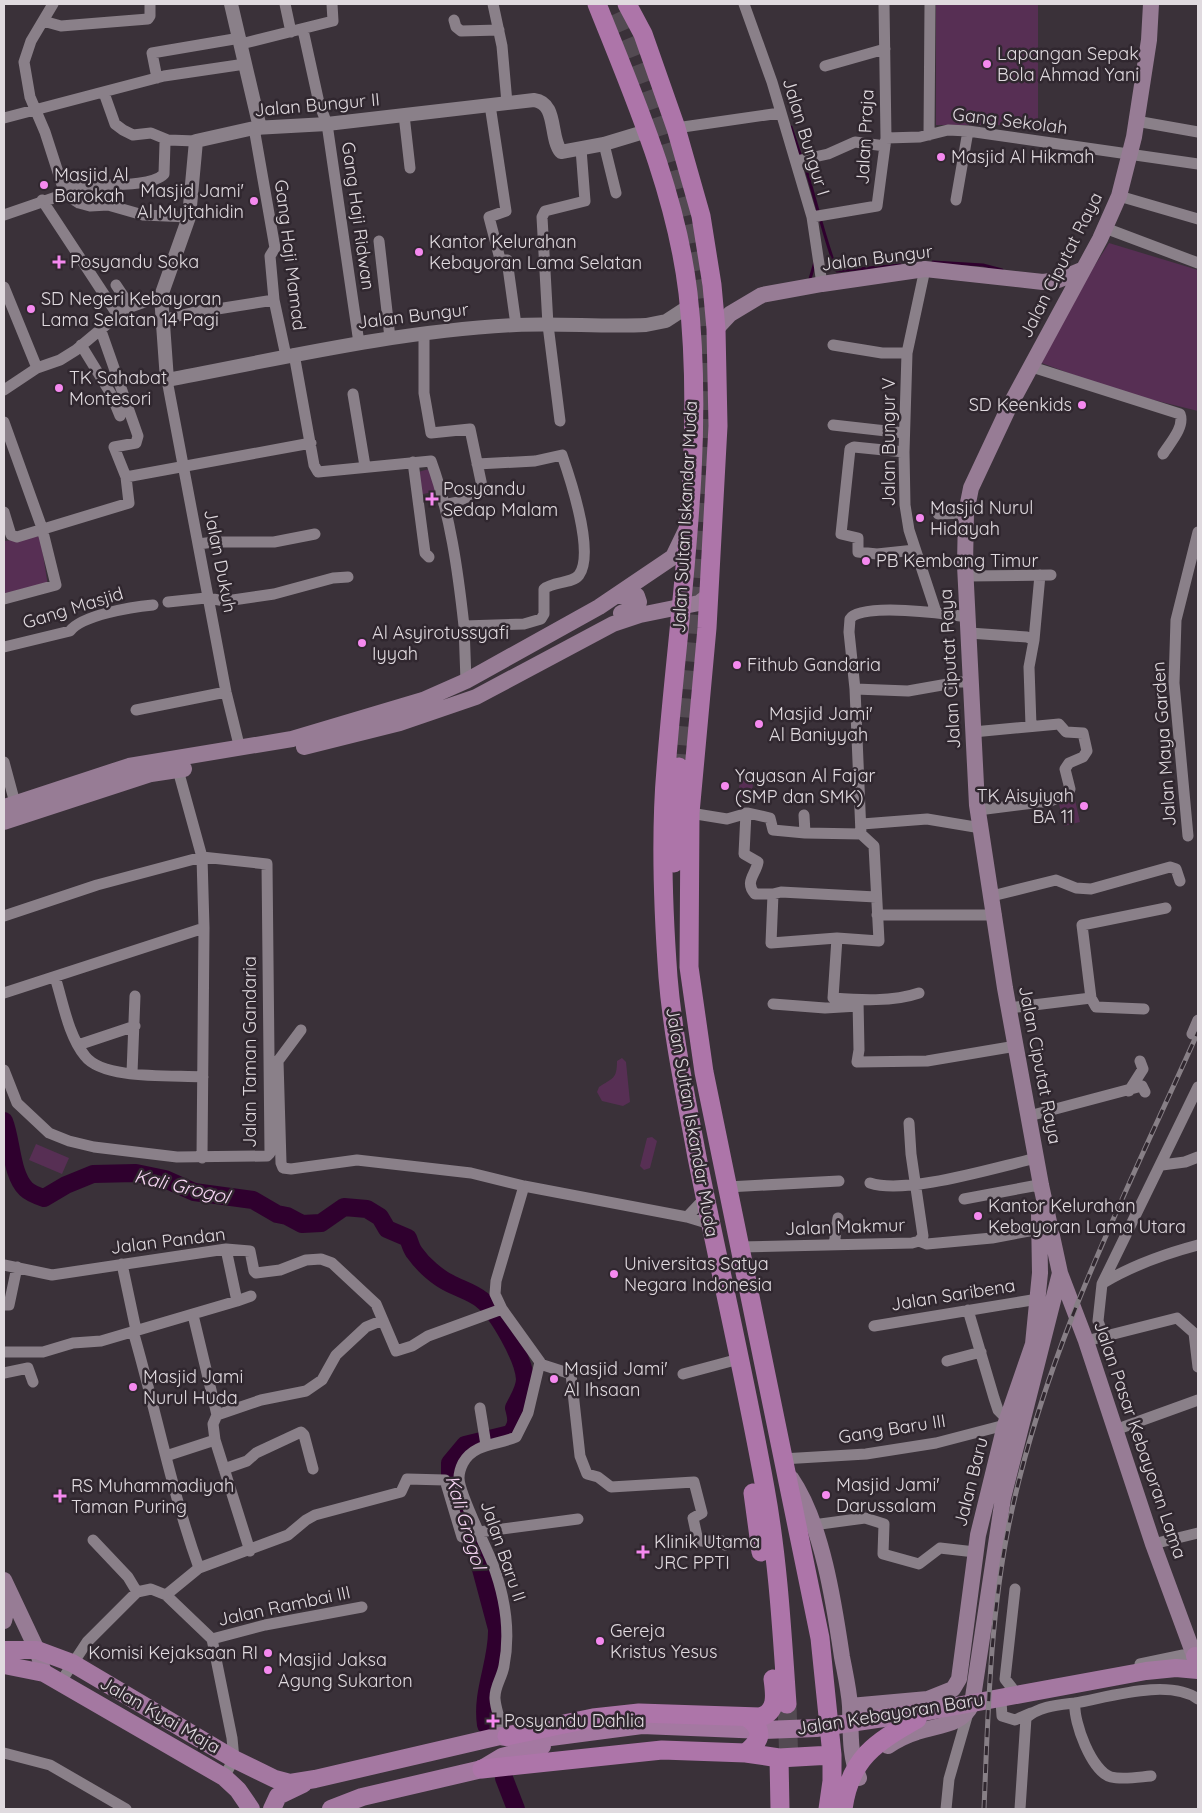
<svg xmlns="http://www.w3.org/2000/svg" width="1202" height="1813" viewBox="0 0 1202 1813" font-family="Quicksand,sans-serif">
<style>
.green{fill:#572f54}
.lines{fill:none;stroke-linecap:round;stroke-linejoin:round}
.stream{stroke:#2f002e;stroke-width:3}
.river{stroke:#2f002e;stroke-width:18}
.trunk-tunnel{stroke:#534a52;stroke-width:19;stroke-dasharray:19 9;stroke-linecap:butt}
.pedestrian{stroke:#8a8089;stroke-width:9}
.minor{stroke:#8a8089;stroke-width:11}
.tertiary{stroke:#8a8089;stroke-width:14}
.secondary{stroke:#977c95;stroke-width:16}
.primary{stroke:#a478a1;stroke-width:18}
.trunk{stroke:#ad75a9;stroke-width:19}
.rail-casing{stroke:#877f86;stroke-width:5}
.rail{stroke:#30272f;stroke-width:3;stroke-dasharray:9;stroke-linecap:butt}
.poi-dot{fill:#f589ef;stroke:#30272f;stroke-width:2}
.labels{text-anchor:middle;stroke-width:5;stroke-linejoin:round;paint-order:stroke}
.poi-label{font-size:18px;fill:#e0dadf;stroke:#30272f;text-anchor:start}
.street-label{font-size:18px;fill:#e0dadf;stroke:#30272f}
.water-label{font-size:19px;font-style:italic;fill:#f8d7f5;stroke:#30272f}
</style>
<rect width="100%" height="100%" fill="#3a3139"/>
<path class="green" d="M936 4H1038V125H936Z
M1109 243 1198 270V411L1117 391 1039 362 1071 303Z
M432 468 437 491 419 495 415 473Z
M40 536 48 586 4 597V541Z
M740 780 753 781 752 798 738 797Z
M1075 800 1080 822 1064 826 1059 804Z
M622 1058 626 1062 630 1102 623 1106 602 1101 597 1092 599 1087C612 1078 617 1080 617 1061Z
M652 1137 657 1141 650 1168 644 1170 640 1166 647 1138Z
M36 1144 69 1158 62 1174 29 1160Z"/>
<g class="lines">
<path class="stream" d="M791 127 801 157
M804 163C816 199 823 236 837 271L900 265
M933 262 983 265 1002 270
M810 279 815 262"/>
<path class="river" d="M4 1121C12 1141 11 1174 26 1189 30 1193 38 1196 44 1198L66 1185 93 1174 136 1173 165 1179 194 1192 253 1200 277 1214 287 1216 302 1224 321 1223 344 1207 367 1209 380 1217 387 1229 408 1238C410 1243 411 1248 414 1252 423 1265 438 1278 451 1284 461 1289 474 1293 482 1300 498 1312 524 1359 525 1379 525 1390 518 1399 514 1408 517 1419 518 1425 510 1434L465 1445 450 1463V1478L466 1513 497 1629C498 1662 481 1691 486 1725
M504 1778 516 1809"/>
<path class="trunk-tunnel" d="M619 12C661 106 696 221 705 323 707 353 704 383 704 412 702 530 688 649 679 767
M787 1704 789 1766"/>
<path class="pedestrian" d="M443 504 463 500 483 491"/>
<path class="minor" d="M53 4 31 41 24 62 30 97 45 132 65 194
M285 4 291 32
M493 4 502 46 507 103
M744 4 772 82 812 217 822 284
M454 20 456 27 461 31 499 30
M43 21 61 26 148 19 150 16V4
M303 30 319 103 327 124 359 343
M241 44 333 21 332 4
M825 66 885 49
M157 78 152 53 240 38
M104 93 115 124 123 130 133 135 151 133 168 140 196 141
M490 105 506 211 489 217 500 259 507 260 516 325
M404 115 410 168
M4 118 164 76 245 64
M1136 121 1198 132
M254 128 275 248 270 256 274 300 286 356
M676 128 780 113
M929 135 930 4
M886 138 920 137 948 130 968 131 1198 164
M604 144 616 193
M796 161 828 154 855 142 885 146
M64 188C86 182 149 190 164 174L165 143 168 140
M65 194 79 203 90 206 108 205 143 215 189 217
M1119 196 1198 219
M42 200 117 314
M956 200 968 131
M4 215 65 194
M812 217 877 206 886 138 884 4
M1105 228 1198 263
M379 241 390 338
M925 269 907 353 904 452 905 505 909 530 936 612
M116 285 130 306
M4 287 37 368
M211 310 274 300
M162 320 203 310
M100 328 138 436 136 443 114 447 126 477
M424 335V393L431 433 470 429 483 491
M81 345 111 394 120 416
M833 345 882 353H907
M294 354 314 465 318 472 431 461C450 513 458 571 464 626
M1032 367 1180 414C1185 427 1170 443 1163 454
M167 380 226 692 240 749
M4 390 37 368 60 360 76 350 125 309 161 296
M353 394 365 466
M560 421 548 325 542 217 545 211 585 201 581 149
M4 422 42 528 56 585 4 599
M833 425 904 433
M904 452 854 447 850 449 841 534 858 538V552L877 554 915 550
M413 462 425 553 429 557
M4 512 11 535 17 537 129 503 126 477 311 443
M938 514 966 513
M198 544 214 542H274L315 534
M966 576 1051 575
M168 602 206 598 226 601 274 594 333 578 348 577
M969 633 1027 637 1034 640 1029 667 1031 726
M1034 640 1040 575
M4 647 70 631C82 615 132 607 153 605
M466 681 464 626 524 624 541 619 544 614V589C553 581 572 584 579 575 595 553 570 478 562 455L535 461 477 464
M855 689 908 691 959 682H970
M136 710 226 692
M973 732 1059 724 1066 732 1083 733 1087 751 1083 757 1069 763 1065 769 1070 789 1068 794 1050 801 978 810
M4 762 15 803
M178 770 202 857 204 928 202 1158
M690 813 727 819 748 813 770 818 773 830 805 833
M746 813 744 854 758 862C756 874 744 882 755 894H773
M804 815 805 833 861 834
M862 824 927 819 981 828
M861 834 855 689 849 632 850 619C860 602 948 614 968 617
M861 834 874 846 879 941 837 938 833 998C859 1000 893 1002 919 993
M1188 836 1174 683 1176 620 1198 532
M992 896 1056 880 1076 888 1091 889 1170 867 1176 869 1180 881
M877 915H996
M4 916 97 885 202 857 267 864 270 1153 267 1156 177 1157 94 1147 69 1141 49 1133 17 1103 4 1070
M837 938 771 943 773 894 781 892 876 897
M55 977C63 1002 68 1035 85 1056 103 1080 173 1075 203 1077
M4 993 204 928
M1091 998 1082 925 1166 908
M858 1000 859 1050 857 1062 927 1061 1016 1046
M773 1004 825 1008 858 1006
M1009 1008 1091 998 1096 1007 1144 1009
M301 1030 278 1061 281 1163 283 1168 291 1169 357 1160 471 1173 524 1186 687 1217 710 1224
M1192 1034 1198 1020
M78 1045 135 1026
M132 1073 135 996
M1129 1091 1143 1069 1140 1061
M1029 1116 1142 1086 1145 1092
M1162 1165 1185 1162 1198 1157
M870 1183C907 1195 996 1167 1037 1158
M727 1187 839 1181
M964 1199 1033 1186 1037 1187
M687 1217 705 1198
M919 1241 927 1244 992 1238 1040 1229
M834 1245 838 1218
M739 1247 912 1243 919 1241 923 1236 911 1154 909 1123
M122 1264 136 1330
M4 1265 52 1275 226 1249 250 1251 254 1271 256 1273 280 1270 306 1260 321 1259 332 1263 376 1304 396 1351 412 1346 428 1336 502 1309
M1103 1283C1133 1265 1164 1254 1198 1245
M237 1301 251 1296
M4 1305H9L17 1267
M968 1310 994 1398 998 1410 1007 1419
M193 1315 217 1415 213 1424 215 1440 250 1551
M874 1326 1038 1299
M133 1331C156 1410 171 1490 199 1568
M1103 1335 1098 1321 1102 1284 1198 1087
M1086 1341 1177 1318 1194 1333 1198 1367
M4 1352H43L73 1343 101 1341 237 1301 226 1249
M947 1361 981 1352
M540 1364 571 1374 580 1456 587 1474 598 1477 611 1487 694 1482 702 1513 693 1518 698 1541H722L725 1545
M4 1373 28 1368 33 1382
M683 1374 739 1359
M480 1408 486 1445
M217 1415 261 1400 306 1391 322 1380 336 1355 366 1327 383 1320
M1115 1430 1198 1400
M166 1456 215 1440
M782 1459 866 1454 936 1443 1005 1425
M224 1469 247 1461 256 1453 301 1432 304 1435 313 1469
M813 1525 865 1518 884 1524 883 1554 919 1564 940 1548 975 1552
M479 1532 578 1519
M93 1540 128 1577 137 1592
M1153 1544 1198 1533
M166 1595 199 1568 288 1535 306 1520 315 1515 401 1492 407 1479 445 1480 462 1537
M212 1639 265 1625 362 1607
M1140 1664 1183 1655 1195 1656
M60 1683 87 1642 137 1592 151 1589 166 1595 212 1639 232 1738 234 1759 224 1777
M1012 1688 1005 1679 1015 1589
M1007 1694 1001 1701 1002 1716 1015 1720 1031 1713
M1075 1703C1109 1697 1169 1678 1198 1699
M500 1736C503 1722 496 1713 495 1699 494 1687 502 1678 504 1666 511 1630 505 1596 492 1562 485 1544 459 1494 459 1478 459 1473 461 1467 463 1463 474 1443 498 1445 516 1437L528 1413 540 1362 502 1309 495 1294 496 1281 524 1186
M4 1753 50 1765 126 1809
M946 1809 949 1779 968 1713
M1020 1809 1026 1718C1039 1706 1058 1705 1075 1703 1073 1722 1092 1772 1111 1777 1123 1780 1139 1777 1151 1776"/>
<path class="tertiary" d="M231 4 260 128
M647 131 604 144 561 152C549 137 558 103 534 100L327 124 254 128 196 141 189 217 161 296 167 380C283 358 398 331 516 325 559 323 603 327 646 325L666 321 689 306"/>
<path class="secondary" d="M1151 4 1149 40 1134 137 1119 196 1100 239 1009 407 971 488 966 513 965 565 977 805 1005 988 1041 1185 1060 1273 1086 1341 1153 1544 1198 1666
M716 329 730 314 762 295 822 284 925 269 1043 282 1058 280 1082 270
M616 596H637L639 602 637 607 621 613
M304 747 400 723 476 697 613 624 640 615 699 603 708 596
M4 807 129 766 292 739 423 700 466 681 599 607 673 557 686 530
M4 822 151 774 184 769
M791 1478C822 1523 834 1603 842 1657 845 1673 849 1690 850 1706 851 1731 849 1755 859 1778
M4 1580 37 1650 44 1673
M4 1597 7 1608 4 1621
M850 1706 928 1699 953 1689 959 1679 978 1535 1005 1425 1033 1344 1040 1273 1039 1213
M888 1746C897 1740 907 1735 917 1732 938 1725 962 1726 972 1704L1003 1498 1060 1273"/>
<path class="primary" d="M4 1650H37L72 1663 234 1759 275 1779 290 1783 315 1779 500 1736 519 1739 543 1738 642 1725 764 1730 816 1728 924 1712 1146 1671 1176 1668 1198 1670
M1195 1656 1198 1657
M4 1665 44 1673 224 1777 238 1790 251 1809
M272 1809 278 1796 303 1784
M331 1809 362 1797 482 1769 502 1757 542 1746"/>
<path class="trunk" d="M597 4C634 97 676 192 688 293 706 451 678 611 666 769 660 838 663 908 668 977 673 1038 686 1097 697 1157 719 1267 745 1377 765 1488 778 1559 782 1632 787 1704
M627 4 643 34 676 128 701 216 712 285 716 329 718 426 707 628 690 813 689 967 704 1072 820 1638 832 1755V1781L828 1809
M674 863 679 767
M753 1493 761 1552
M507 1736 593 1718 639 1713 760 1717C778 1712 775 1694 773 1679
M746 1753C761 1740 765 1731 747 1717
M779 1758 780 1809
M482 1769 662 1750 746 1753 779 1758 832 1755
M843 1809C850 1758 875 1743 917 1719"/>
<g class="rail-casing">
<path id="rail" d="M984 1809C988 1714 990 1618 1009 1524 1044 1351 1127 1191 1198 1032"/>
</g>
<use href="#rail" class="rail"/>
</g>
<g class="poi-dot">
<circle cx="987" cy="64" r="5"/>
<circle cx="941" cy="157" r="5"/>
<circle cx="44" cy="185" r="5"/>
<circle cx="254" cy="201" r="5"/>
<circle cx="419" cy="252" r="5"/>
<path d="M56.5 254.5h5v5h5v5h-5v5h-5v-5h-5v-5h5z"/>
<circle cx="31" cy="309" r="5"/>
<circle cx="59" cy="388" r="5"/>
<circle cx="1082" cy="405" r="5"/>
<path d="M429.5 491.5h5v5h5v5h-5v5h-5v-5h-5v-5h5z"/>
<circle cx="920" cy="518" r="5"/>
<circle cx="866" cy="561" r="5"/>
<circle cx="362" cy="643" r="5"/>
<circle cx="737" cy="665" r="5"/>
<circle cx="759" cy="724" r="5"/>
<circle cx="725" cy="786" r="5"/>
<circle cx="1084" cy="806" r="5"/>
<circle cx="978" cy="1216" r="5"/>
<circle cx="614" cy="1274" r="5"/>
<circle cx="554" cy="1379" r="5"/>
<circle cx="133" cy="1387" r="5"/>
<circle cx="826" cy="1495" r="5"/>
<path d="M57.5 1488.5h5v5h5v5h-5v5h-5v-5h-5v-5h5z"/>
<path d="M640.5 1544.5h5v5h5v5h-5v5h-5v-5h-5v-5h5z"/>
<circle cx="600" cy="1641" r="5"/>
<circle cx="268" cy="1653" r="5"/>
<circle cx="268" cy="1670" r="5"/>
<path d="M490.5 1713.5h5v5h5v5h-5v5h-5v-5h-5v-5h5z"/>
</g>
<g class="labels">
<g class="poi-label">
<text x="997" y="60">Lapangan Sepak<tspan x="997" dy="21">Bola Ahmad Yani</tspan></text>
<text x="951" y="163">Masjid Al Hikmah</text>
<text x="54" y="181">Masjid Al<tspan x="54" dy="21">Barokah</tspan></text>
<text x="244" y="197" text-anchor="end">Masjid Jami'<tspan x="244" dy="21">Al Mujtahidin</tspan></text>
<text x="429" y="248">Kantor Kelurahan<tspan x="429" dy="21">Kebayoran Lama Selatan</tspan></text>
<text x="70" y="268">Posyandu Soka</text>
<text x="41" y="305">SD Negeri Kebayoran<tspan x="41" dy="21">Lama Selatan 14 Pagi</tspan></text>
<text x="69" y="384">TK Sahabat<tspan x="69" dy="21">Montesori</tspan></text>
<text x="1072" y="411" text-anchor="end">SD Keenkids</text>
<text x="443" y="495">Posyandu<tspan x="443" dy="21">Sedap Malam</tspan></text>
<text x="930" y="514">Masjid Nurul<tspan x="930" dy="21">Hidayah</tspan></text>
<text x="876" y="567">PB Kembang Timur</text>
<text x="372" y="639">Al Asyirotussyafi<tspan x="372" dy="21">Iyyah</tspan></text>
<text x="747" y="671">Fithub Gandaria</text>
<text x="769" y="720">Masjid Jami'<tspan x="769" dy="21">Al Baniyyah</tspan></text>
<text x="735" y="782">Yayasan Al Fajar<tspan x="735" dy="21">(SMP dan SMK)</tspan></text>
<text x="1074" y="802" text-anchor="end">TK Aisyiyah<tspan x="1074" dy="21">BA 11</tspan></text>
<text x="988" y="1212">Kantor Kelurahan<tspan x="988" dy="21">Kebayoran Lama Utara</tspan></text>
<text x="624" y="1270">Universitas Satya<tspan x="624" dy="21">Negara Indonesia</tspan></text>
<text x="564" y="1375">Masjid Jami'<tspan x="564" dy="21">Al Ihsaan</tspan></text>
<text x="143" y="1383">Masjid Jami<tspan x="143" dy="21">Nurul Huda</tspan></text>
<text x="836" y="1491">Masjid Jami'<tspan x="836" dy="21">Darussalam</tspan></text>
<text x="71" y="1492">RS Muhammadiyah<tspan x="71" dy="21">Taman Puring</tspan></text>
<text x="654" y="1548">Klinik Utama<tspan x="654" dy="21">JRC PPTI</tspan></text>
<text x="610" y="1637">Gereja<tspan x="610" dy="21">Kristus Yesus</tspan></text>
<text x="258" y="1659" text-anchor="end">Komisi Kejaksaan RI</text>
<text x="278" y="1666">Masjid Jaksa<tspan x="278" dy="21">Agung Sukarton</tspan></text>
<text x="504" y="1727">Posyandu Dahlia</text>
</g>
<g class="street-label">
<text transform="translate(317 105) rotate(-5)" y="6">Jalan Bungur II</text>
<text transform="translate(1010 121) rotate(7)" y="6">Gang Sekolah</text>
<text transform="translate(806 137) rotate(73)" y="6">Jalan Bungur I</text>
<text transform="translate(865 137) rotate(-87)" y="6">Jalan Praja</text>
<text transform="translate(358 216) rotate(82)" y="6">Gang Haji Ridwan</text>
<text transform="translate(290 255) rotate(83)" y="6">Gang Haji Mamad</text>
<text transform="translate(877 258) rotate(-7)" y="6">Jalan Bungur</text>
<text transform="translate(1061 265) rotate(-63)" y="6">Jalan Ciputat Raya</text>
<text transform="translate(413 316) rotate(-7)" y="6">Jalan Bungur</text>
<text transform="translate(889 442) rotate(-90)" y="6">Jalan Bungur V</text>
<text transform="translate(685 517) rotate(-87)" y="6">Jalan Sultan Iskandar Muda</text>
<text transform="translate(220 561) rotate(79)" y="6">Jalan Dukuh</text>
<text transform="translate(73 608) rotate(-17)" y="6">Gang Masjid</text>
<text transform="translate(950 669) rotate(-93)" y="6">Jalan Ciputat Raya</text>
<text transform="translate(1164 744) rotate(-94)" y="6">Jalan Maya Garden</text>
<text transform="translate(250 1052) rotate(-90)" y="6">Jalan Taman Gandaria</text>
<text transform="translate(1040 1065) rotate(79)" y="6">Jalan Ciputat Raya</text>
<text transform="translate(692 1122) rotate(80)" y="6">Jalan Sultan Iskandar Muda</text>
<text transform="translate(845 1227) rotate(-2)" y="6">Jalan Makmur</text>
<text transform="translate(168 1241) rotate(-7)" y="6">Jalan Pandan</text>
<text transform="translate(953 1295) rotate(-9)" y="6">Jalan Saribena</text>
<text transform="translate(892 1429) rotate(-9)" y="6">Gang Baru III</text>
<text transform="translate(1140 1440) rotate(71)" y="6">Jalan Pasar Kebayoran Lama</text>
<text transform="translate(971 1482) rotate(-76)" y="6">Jalan Baru</text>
<text transform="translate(503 1551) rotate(71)" y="6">Jalan Baru II</text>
<text transform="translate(284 1606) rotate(-12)" y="6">Jalan Rambai III</text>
<text transform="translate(890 1714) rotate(-9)" y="6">Jalan Kebayoran Baru</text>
<text transform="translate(160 1715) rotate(30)" y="6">Jalan Kyai Maja</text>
</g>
<g class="water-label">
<text transform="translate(182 1186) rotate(13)" y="7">Kali Grogol</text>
<text transform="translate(466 1522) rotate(73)" y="7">Kali Grogol</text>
</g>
</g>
<rect width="1202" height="1813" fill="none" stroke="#e0dadf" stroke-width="10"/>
</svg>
